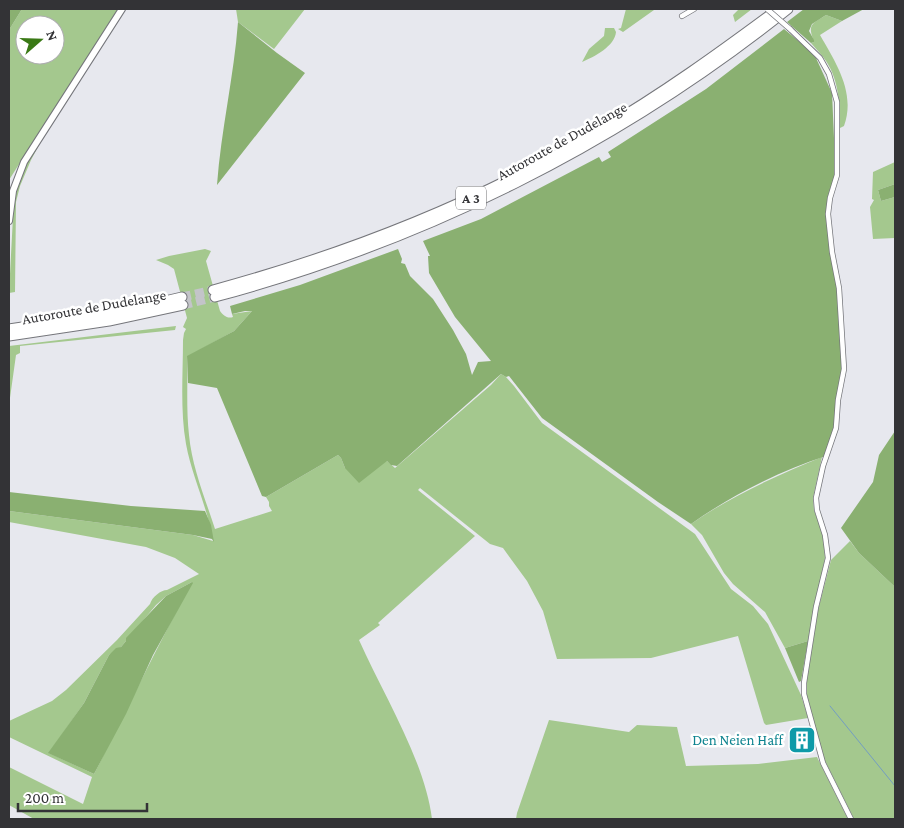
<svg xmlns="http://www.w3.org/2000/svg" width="904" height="828" viewBox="0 0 904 828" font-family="'Crimson Pro',serif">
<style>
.green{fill:#a4c88e;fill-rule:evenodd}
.forest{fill:#8ab071}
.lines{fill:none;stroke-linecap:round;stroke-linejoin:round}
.stream{stroke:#739dc2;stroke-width:1}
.highway-tunnel{stroke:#c3c4c9;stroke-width:9;stroke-dasharray:9 4.5;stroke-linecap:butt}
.street-casing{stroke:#75767b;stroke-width:6}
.secondary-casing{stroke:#75767b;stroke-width:8}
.highway-casing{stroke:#75767b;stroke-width:11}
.street{stroke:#fff;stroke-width:4.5}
.secondary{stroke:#fff;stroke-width:6}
.highway{stroke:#fff;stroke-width:9}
.street-bridge-casing{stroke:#75767b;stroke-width:6;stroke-linecap:butt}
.street-bridge{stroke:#fff;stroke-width:4.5}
.labels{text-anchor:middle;stroke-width:5;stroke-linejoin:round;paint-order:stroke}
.shield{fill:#fff;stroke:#707072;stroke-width:1}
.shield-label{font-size:14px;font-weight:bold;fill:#333336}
.street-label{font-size:15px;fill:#333336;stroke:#fff}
.culture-label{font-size:15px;fill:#0d838f;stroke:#fff;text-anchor:end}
</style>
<rect width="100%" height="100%" fill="#e7e8ee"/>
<path class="green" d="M22 9H118L9 180V30ZM25 25H55V55H25Z
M236 9H305L274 49 238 22Z
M626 9H652L654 10 623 32 618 29 621 28Z
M739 9H752L735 22 733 15Z
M826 15 842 21 820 35C836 63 856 93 844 126L840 128C840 106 839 80 826 61 822 55 816 49 811 43L814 42C807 24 812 24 826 15Z
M605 28H614L616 32C615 46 594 57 582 62L589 49 604 36Z
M35 146 38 147 31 160 20 186 16 202 15 292 9 293 14 198 28 159Z
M895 162V184L878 190 881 201 895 197V238L873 239 870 207 874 200 872 199 873 172Z
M205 249 211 251 206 261 220 311C223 315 227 319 233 317L232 314 252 311 234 331 187 357C188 383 186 409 189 435 192 467 205 498 215 529L272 511 269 506V502L266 497 338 455 341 458 345 468 387 461 395 468 491 385 501 374 506 377 514 386 542 423 695 534 731 589 753 606 768 624 801 695 808 718 766 725 764 723 738 636 651 658 557 659 543 611 527 581 503 548 490 544 420 488 418 490 475 536 378 623 380 625 359 640C383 694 425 761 432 819H34L9 805V767L83 804 92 777 9 737V721L52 701 66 690 117 640 150 604C152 597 161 590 167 590L199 574 175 558 146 547 9 522V511L193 535 213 541C208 508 192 477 186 444 180 410 183 374 183 340L184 333 186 329 183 327 187 318 174 269 168 265 156 260 169 256ZM192 582C158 645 127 710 94 774L49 753 84 703 109 655 121 647 156 605 166 596Z
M176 326 175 330 20 346V353L16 355 9 405V346Z
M822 457 813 498 814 510 823 535 825 558 808 641 785 648 765 612 733 584 724 573 702 535 691 524C731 496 776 476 822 457Z
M850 541 859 553 895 587V819H854L821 753 806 692V686L818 610 831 560Z
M549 720 629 732 637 725 677 727 686 766 758 764 817 757 848 819H516L517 813Z"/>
<path class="forest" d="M9 9H22L9 30Z
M804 9H864L842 21 826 15 812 24 809 31 814 40V42L811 43 787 22Z
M238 22 277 53 305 73 217 185C221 130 234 76 238 22Z
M784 29 807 48 816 58 832 93 836 183 828 214 839 288 844 369 836 428 826 456C779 471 732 495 691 524L658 502 542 418 509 376 506 377 501 374 397 466 391 465 387 461 359 483 345 468 341 458 338 455 266 497 262 496 217 388 188 383 187 356 234 331 252 311H245L232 314 230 306 300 285 398 249 402 259 401 263 405 264 410 276 433 299 453 330 466 354 472 375 478 362 491 361 455 317 429 273 428 256H430L423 241 481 219 599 157 602 162 611 157 608 152 706 89Z
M895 184V197L881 201 878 190Z
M895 431V587L859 553 841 528 873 482 879 455Z
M9 492 131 506 205 511 211 525 214 542 212 539 193 535 9 511Z
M192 582 193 583 153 655 126 714 94 774 48 753 84 703 109 655 116 648 121 647 126 641V638L166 596Z
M808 641 801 681 799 682 785 648Z"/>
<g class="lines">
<path class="stream" d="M830 706 895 786"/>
<path class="highway-tunnel" d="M182 297 213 290
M183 305 215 297"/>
<g class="street-casing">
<path id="street" d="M682 16 694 9
M790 29 820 58 829 74 837 102V175L830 198 828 214 832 252 839 288 844 369 838 400 836 428 823 466 816 498 817 510 825 535 828 558 816 607 804 683V694L823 763 851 819"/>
</g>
<g class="secondary-casing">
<path id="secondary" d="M9 221 13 191 24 162 122 9"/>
</g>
<g class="highway-casing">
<path id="highway" d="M213 290C349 253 479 202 600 130 662 94 720 52 778 9
M215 297C424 241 619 144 788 9
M9 329 109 314 182 297
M9 336 109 321 183 305"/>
</g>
<use href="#street" class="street"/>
<use href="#secondary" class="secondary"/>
<use href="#highway" class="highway"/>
<g class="street-bridge-casing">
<path id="street-bridge" d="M767 9 790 29"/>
</g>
<use href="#street-bridge" class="street-bridge"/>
</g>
<defs>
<g id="building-square" transform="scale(1.4375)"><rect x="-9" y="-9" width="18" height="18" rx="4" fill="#0f9aa8" stroke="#fff"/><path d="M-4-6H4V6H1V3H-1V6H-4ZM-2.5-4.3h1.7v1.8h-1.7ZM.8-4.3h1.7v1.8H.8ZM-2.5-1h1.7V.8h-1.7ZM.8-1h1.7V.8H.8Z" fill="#fff"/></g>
</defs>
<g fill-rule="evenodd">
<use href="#building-square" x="802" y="740"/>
</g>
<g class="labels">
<rect class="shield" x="456" y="186.5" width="30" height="23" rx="4"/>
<g class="shield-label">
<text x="471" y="203">A 3</text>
</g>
<g class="street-label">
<text transform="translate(562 141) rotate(-29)" y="5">Autoroute de Dudelange</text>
<text transform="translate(94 307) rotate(-10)" y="5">Autoroute de Dudelange</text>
</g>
<g class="culture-label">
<text x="783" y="745">Den Neien Haff</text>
</g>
</g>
<rect width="904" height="828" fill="none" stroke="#333336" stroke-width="20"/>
<g transform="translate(40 40) rotate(70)"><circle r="24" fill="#ffffff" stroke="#adadaf"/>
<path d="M0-4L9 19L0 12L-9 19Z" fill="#3a7915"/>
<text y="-8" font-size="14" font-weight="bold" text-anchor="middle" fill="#333336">N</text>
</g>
<path d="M18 803v8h129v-8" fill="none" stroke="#333336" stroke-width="2.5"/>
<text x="25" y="803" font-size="15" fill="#333336" stroke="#ffffff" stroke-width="4" paint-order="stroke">200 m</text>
</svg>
